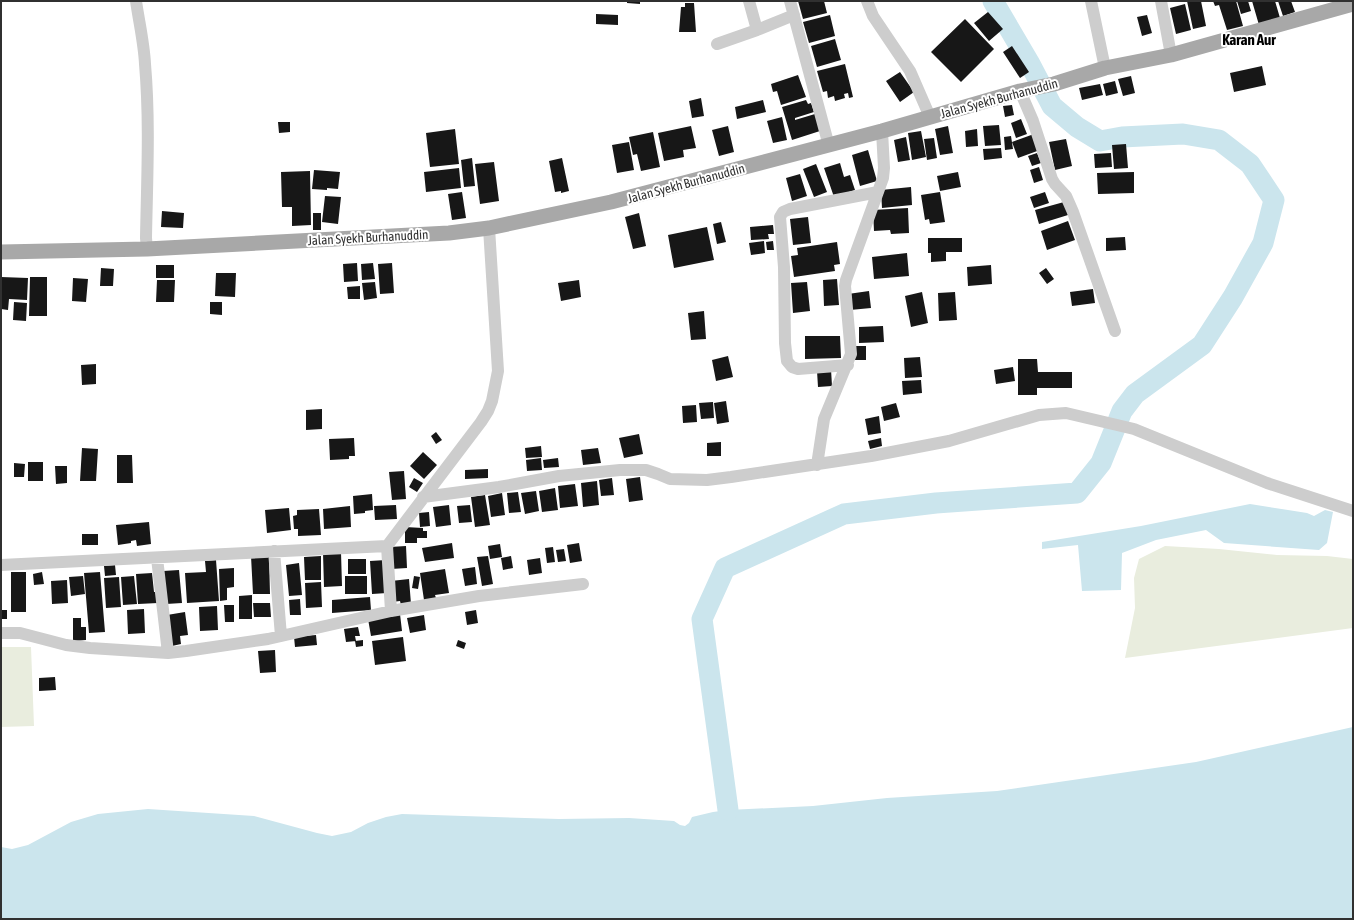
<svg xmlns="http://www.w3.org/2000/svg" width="1354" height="920" viewBox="0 0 1354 920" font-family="'Asap Condensed',sans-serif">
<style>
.green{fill:#e9edde}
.water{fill:#cbe5ed}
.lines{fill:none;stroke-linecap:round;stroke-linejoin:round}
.river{stroke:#cbe5ed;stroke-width:21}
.building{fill:#171717}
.minor{stroke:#cdcdcd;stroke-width:12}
.major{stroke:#a8a8a8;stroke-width:15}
.labels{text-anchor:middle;stroke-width:4;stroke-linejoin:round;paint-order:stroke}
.street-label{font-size:13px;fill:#303030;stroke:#fff}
.quarter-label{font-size:15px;font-weight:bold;fill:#000;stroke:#fff}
</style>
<rect width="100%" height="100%" fill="#fff"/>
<path class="green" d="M1165 546 1219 549 1277 555 1327 556 1353 559V628L1125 658 1135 608 1134 578 1139 559Z
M1 647H31L34 726 1 727Z"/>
<path class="water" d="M1250 504 1307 513 1314 516 1325 510 1333 512 1327 543 1319 550 1224 543 1206 530 1156 540 1122 553 1121 590 1082 591 1078 545 1042 549V542L1141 526Z
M1353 727V919H1V847L12 849 28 845 71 822 98 814 148 809 254 816 317 833 332 836 351 832 368 823 386 817 402 814 559 819 629 818 674 821 680 825 685 826 689 823 692 817 713 812 728 810 813 806 887 798 997 791 1196 762Z"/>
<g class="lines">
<path class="river" d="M728 810 702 619 725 568 844 514 936 503 1077 493 1101 463 1122 411 1135 394 1202 345 1233 297 1263 243 1274 200 1250 164 1219 140 1183 134 1122 137 1100 141 1077 127 1052 106 1030 64 993 1"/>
</g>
<path class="building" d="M627 1H640V4L627 3Z
M798 1H824L827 13 803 19Z
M1187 1H1201L1206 26 1193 29Z
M1213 1H1236L1243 26 1227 30 1219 5 1215 6Z
M1237 1H1248L1251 11 1241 14Z
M1252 1H1275L1280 18 1259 25Z
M1278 1H1291L1295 12 1283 16Z
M685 3H694L696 32H679L681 7H685Z
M1185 4 1191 30 1176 34 1170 8Z
M988 12 1003 29 989 41 974 23Z
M596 14 618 15V25L596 24Z
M830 15 835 36 809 43 803 22Z
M1147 15 1152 33 1142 36 1137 17Z
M965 19 994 49 961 82 931 52Z
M835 39 841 60 817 67 811 46Z
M1012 46 1029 72 1020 78 1003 52Z
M845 64 853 97 849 98 848 93 844 94 845 98 835 101 834 96 828 98 827 91 823 92 817 71Z
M1262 66 1266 85 1234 92 1230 73Z
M900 72 914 92 900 102 886 81Z
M798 75 806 97 781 105 777 91 773 92 771 84Z
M1131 76 1135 93 1123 96 1118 79Z
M1115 81 1118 93 1106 96 1103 84Z
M1100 84 1103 95 1082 100 1079 88Z
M701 98 704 116 692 118 689 101Z
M763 100 766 112 737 119 735 107Z
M806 100 808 104 811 103 814 112 795 118V120L815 114 820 131 792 140 782 107Z
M1012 105 1014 115 1005 117 1003 106Z
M782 117 787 140 773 143 767 121Z
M1021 119 1027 134 1016 138 1011 123Z
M278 122H290V132L279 133Z
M999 125 1001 145 985 146 983 126Z
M691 126 696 148 683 150 684 157 664 161 658 133Z
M728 126 734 152 719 156 712 130Z
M948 126 953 153 940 155 935 129Z
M455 129 459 164 430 167 426 133Z
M977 129 978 146 966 147 965 131Z
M921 131 926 157 912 160 908 133Z
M653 132 660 167 641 171 637 154 633 155 629 137Z
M1034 134 1040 150 1018 158 1012 142Z
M1011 136 1013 149 1005 150 1004 137Z
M906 137 910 160 898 162 894 140Z
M934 138 937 158 927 160 924 139Z
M1066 139 1072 166 1055 170 1049 142Z
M629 142 634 170 617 173 612 145Z
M1126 144 1128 168 1114 169 1112 145Z
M1001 148 1002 158 984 160 983 149Z
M868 150 877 181 860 186 852 155Z
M1037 153 1041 163 1032 166 1028 156Z
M1111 153 1112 167 1095 168 1094 154Z
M472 158 475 186 464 187 461 160Z
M562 158 569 191 561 193V191L555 192 549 161Z
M494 162 499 201 480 204 475 164Z
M840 163 844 177 850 175 855 190 834 197 824 168Z
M816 164 827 192 814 197 803 169Z
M1039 167 1043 180 1034 183 1030 170Z
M459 168 461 188 426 192 424 172Z
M314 170 340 172 338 189 327 188V190L312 189Z
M310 171 311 225 292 226V207H282L281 172Z
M958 172 961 187 940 191 937 176Z
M1134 172V193L1098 194 1097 173Z
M800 174 807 196 792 201 786 178Z
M911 187 912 205 882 208 881 190Z
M462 192 466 218 452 220 448 194Z
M940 192 945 222 930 224 929 219 925 220 921 195Z
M1045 192 1049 203 1034 208 1030 197Z
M325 196 341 197 338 224 322 222Z
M1064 202 1068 215 1039 224 1035 210Z
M908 208 909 233 891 234 890 230 874 231 873 210Z
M162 211 184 213 183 228 161 227Z
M313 213H321V230H313Z
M639 213 646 246 633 249 625 217Z
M808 217 811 243 793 245 790 219Z
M1068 221 1075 240 1047 250 1041 231Z
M721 222 726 242 717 244 713 224Z
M773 225 774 234H768L769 239 751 240 750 227Z
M707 227 714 260 674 268 668 235Z
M1125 237 1126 250 1106 251V238Z
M928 238H962V252H946V261L931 262V253H928Z
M764 241 765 253 751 255 749 243Z
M773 241 774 250H767L766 242Z
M837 242 840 264 834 265 835 271 794 277 791 256 798 255 797 248Z
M907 253 909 276 874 279 872 257Z
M357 263 358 281 344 282 343 264Z
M373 263 375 279 362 280 361 264Z
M392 263 394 293 380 294 378 264Z
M156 265H174V278H156Z
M991 265 992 284 968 286 967 267Z
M101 268 114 269 113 286H100Z
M1046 268 1054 279 1047 284 1039 273Z
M216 273H236L235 297 215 296Z
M1 277 28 278 27 300 9 299 8 310 1 309Z
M30 277H47V316H29Z
M73 278 88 279 86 302 72 301Z
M837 279 839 305 824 306 823 280Z
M157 280H175L174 302H156Z
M579 280 581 297 561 301 558 283Z
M375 282 377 298 364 300 362 283Z
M807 282 810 311 793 313 791 283Z
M360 286V299H348L347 287Z
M1093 289 1095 303 1072 306 1070 292Z
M869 291 871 308 850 310 848 294Z
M922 292 928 323 911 327 905 296Z
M955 292 957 320 939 321 938 293Z
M14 302 27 303 26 321 13 320Z
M210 302H222V315L210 314Z
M704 311 706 339 691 340 688 313Z
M883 326 884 342 859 343V327Z
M805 336H840L841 358 805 359Z
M853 346H866V360H853Z
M728 356 733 377 716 381 712 360Z
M920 357 922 377 905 378 904 358Z
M1018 359H1037L1038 372H1072V388H1037V395H1018Z
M96 364V384L82 385 81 365Z
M1013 367 1015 381 996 384 994 370Z
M831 369 832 386 818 387 817 371Z
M921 380 922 393 903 395 902 381Z
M726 401 729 422 717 424 714 403Z
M713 402 714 418 701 419 699 403Z
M896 403 900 417 884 421 881 407Z
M696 405 697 422 683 423 682 406Z
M322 409V429L306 430V410Z
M879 416 881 433 868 435 865 419Z
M436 432 442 440 436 444 431 436Z
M639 434 643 454 624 458 619 438Z
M354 438 355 456H349V459L330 460 329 439Z
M881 438 882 446 870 449 868 441Z
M721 442V456H707V443Z
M541 446 542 457 526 458 525 448Z
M82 448 98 449 96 481H80Z
M598 448 601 463 583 465 581 450Z
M423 452 437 465 424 479 410 466Z
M117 455H132L133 483H117Z
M541 458 542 470 527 471 526 460Z
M558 458 559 467 544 468 543 460Z
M28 462H43V481H28Z
M14 463 25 464 24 477H14Z
M55 466H67V483L56 484Z
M488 469V478L465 479V470Z
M404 471 406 499 392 500 389 472Z
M640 477 643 500 629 502 626 479Z
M414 478 423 483 417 492 409 487Z
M612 478 614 495 601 496 599 480Z
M597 481 599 505 583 507 581 483Z
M575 484 578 506 560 508 558 486Z
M555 488 558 510 542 512 539 491Z
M536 491 539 511 525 514 521 493Z
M518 492 521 512 509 513 507 493Z
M502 493 505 515 491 517 488 496Z
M372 494 373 510 365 511V513L354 514 353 496Z
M485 495 490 525 475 527 471 497Z
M396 505 397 519 375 520 374 506Z
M449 505 451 525 436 527 433 507Z
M470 505 472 522 459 523 457 506Z
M350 506 351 527 324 529 323 509Z
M289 508 291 530 267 533 265 510Z
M319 509 321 535 298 536V529H294L293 516 297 515V510Z
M429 512 430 526 420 527 419 513Z
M149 522 151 544 137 546 136 540 131 541V543L118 545 116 525Z
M405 527 423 528V531H427V538H417V543H405Z
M82 534H98V545H82Z
M452 543 454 558 425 562 422 548Z
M579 543 582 561 570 563 567 545Z
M500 544 502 557 490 559 488 546Z
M406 546 407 568 391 569 390 547Z
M553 547 555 562 547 563 545 548Z
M564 549 566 561 558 562 556 550Z
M341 552 342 586 324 587 323 553Z
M251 556H269L270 594H253Z
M321 556V580H305L304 557Z
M488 556 493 584 482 586 477 557Z
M511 556 513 568 503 570 501 558Z
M540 558 542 573 529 575 527 560Z
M348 559H366V574H348Z
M216 560 219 601 187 603 185 573 206 572 205 561Z
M386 560 387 593 372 594 370 561Z
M299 563 302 595 289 596 286 565Z
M115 565 116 575 105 576 104 566Z
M475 567 477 584 465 586 462 569Z
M234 568V587L227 588V600L220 601 219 569Z
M445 569 449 593 435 595 436 598 424 600 420 573Z
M179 570 182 603 166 604 163 571Z
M11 572H26V612H11Z
M42 572 44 584 34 585 33 574Z
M100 572 105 632 89 633 84 573Z
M152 573 154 592H157L158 603 138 604 136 574Z
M83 576 85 594 71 596 69 577Z
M134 576 137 604 123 605 121 577Z
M345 576H367V594H345Z
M414 576 420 577 418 589 412 588Z
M119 577 121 607 106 608 104 578Z
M409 579 411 604 401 605 400 601 392 602 391 581Z
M67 580 68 603 52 604 51 581Z
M321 582 322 607 306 608 305 583Z
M252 595V619H239V596Z
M370 597 371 610 332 613V600Z
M300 599 301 615H290L289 600Z
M253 603H270L271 617H254Z
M224 605H234V622H225Z
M217 606 218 630 200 631 199 607Z
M144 609 145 633 128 634 127 610Z
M1 610H7V619H1Z
M476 610 478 623 467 625 465 612Z
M185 612 188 635 180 636 181 644 172 646 167 615Z
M400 614 402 631 371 636 368 619Z
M424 615 426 630 410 633 407 618Z
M73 618H81V627H86V640L73 641Z
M358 627 360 636H355L356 641 346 642 344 629Z
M316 635 317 645 295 647 294 637Z
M403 637 406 661 375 665 372 641Z
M363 640V646L356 647 355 641Z
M458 640 466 643 464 649 456 646Z
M275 650 276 672 260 673 258 651Z
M55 677 56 690 39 691V678Z"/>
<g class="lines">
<path class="minor" d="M136 1C139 22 144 43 145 64 150 122 147 180 146 238L147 249
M749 1 757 30
M790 1 829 146
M867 1 873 16 910 71 930 117
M1091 1 1105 68
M1161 1 1171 55
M717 44 757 30 794 15
M1020 91 1033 121 1052 179 1055 184 1066 196 1073 212 1115 331
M848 365 798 369 792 367 787 361 785 343 784 267 780 217 783 212 790 209 878 192
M817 465 824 419 851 354 845 286 846 280 883 178 884 168 882 131
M423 497 499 487 559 476 620 470H646L658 474 670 479 707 480 731 477 871 456 949 441 1039 415 1066 413 1134 429 1267 483 1353 511
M387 546 391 611
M274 551 281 636
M157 558 168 653
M1 565 387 546 481 422 488 411 492 401 498 371 489 228
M1 633H20L66 645 90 648 168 653 186 651 268 639 391 611 479 596 583 584"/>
<path class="major" d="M1 252 147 249 449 233 489 228 611 202 882 131 1020 91 1054 84 1105 68 1171 55 1353 4"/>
</g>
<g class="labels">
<g class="street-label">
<text transform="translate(999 98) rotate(-15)" y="5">Jalan Syekh Burhanuddin</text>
<text transform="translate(686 183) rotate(-15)" y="5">Jalan Syekh Burhanuddin</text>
<text transform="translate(368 237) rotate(-3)" y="5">Jalan Syekh Burhanuddin</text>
</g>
<g class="quarter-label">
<text x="1249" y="45">Karan Aur</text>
</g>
</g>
<rect width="1354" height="920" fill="none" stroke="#303030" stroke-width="4"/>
</svg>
